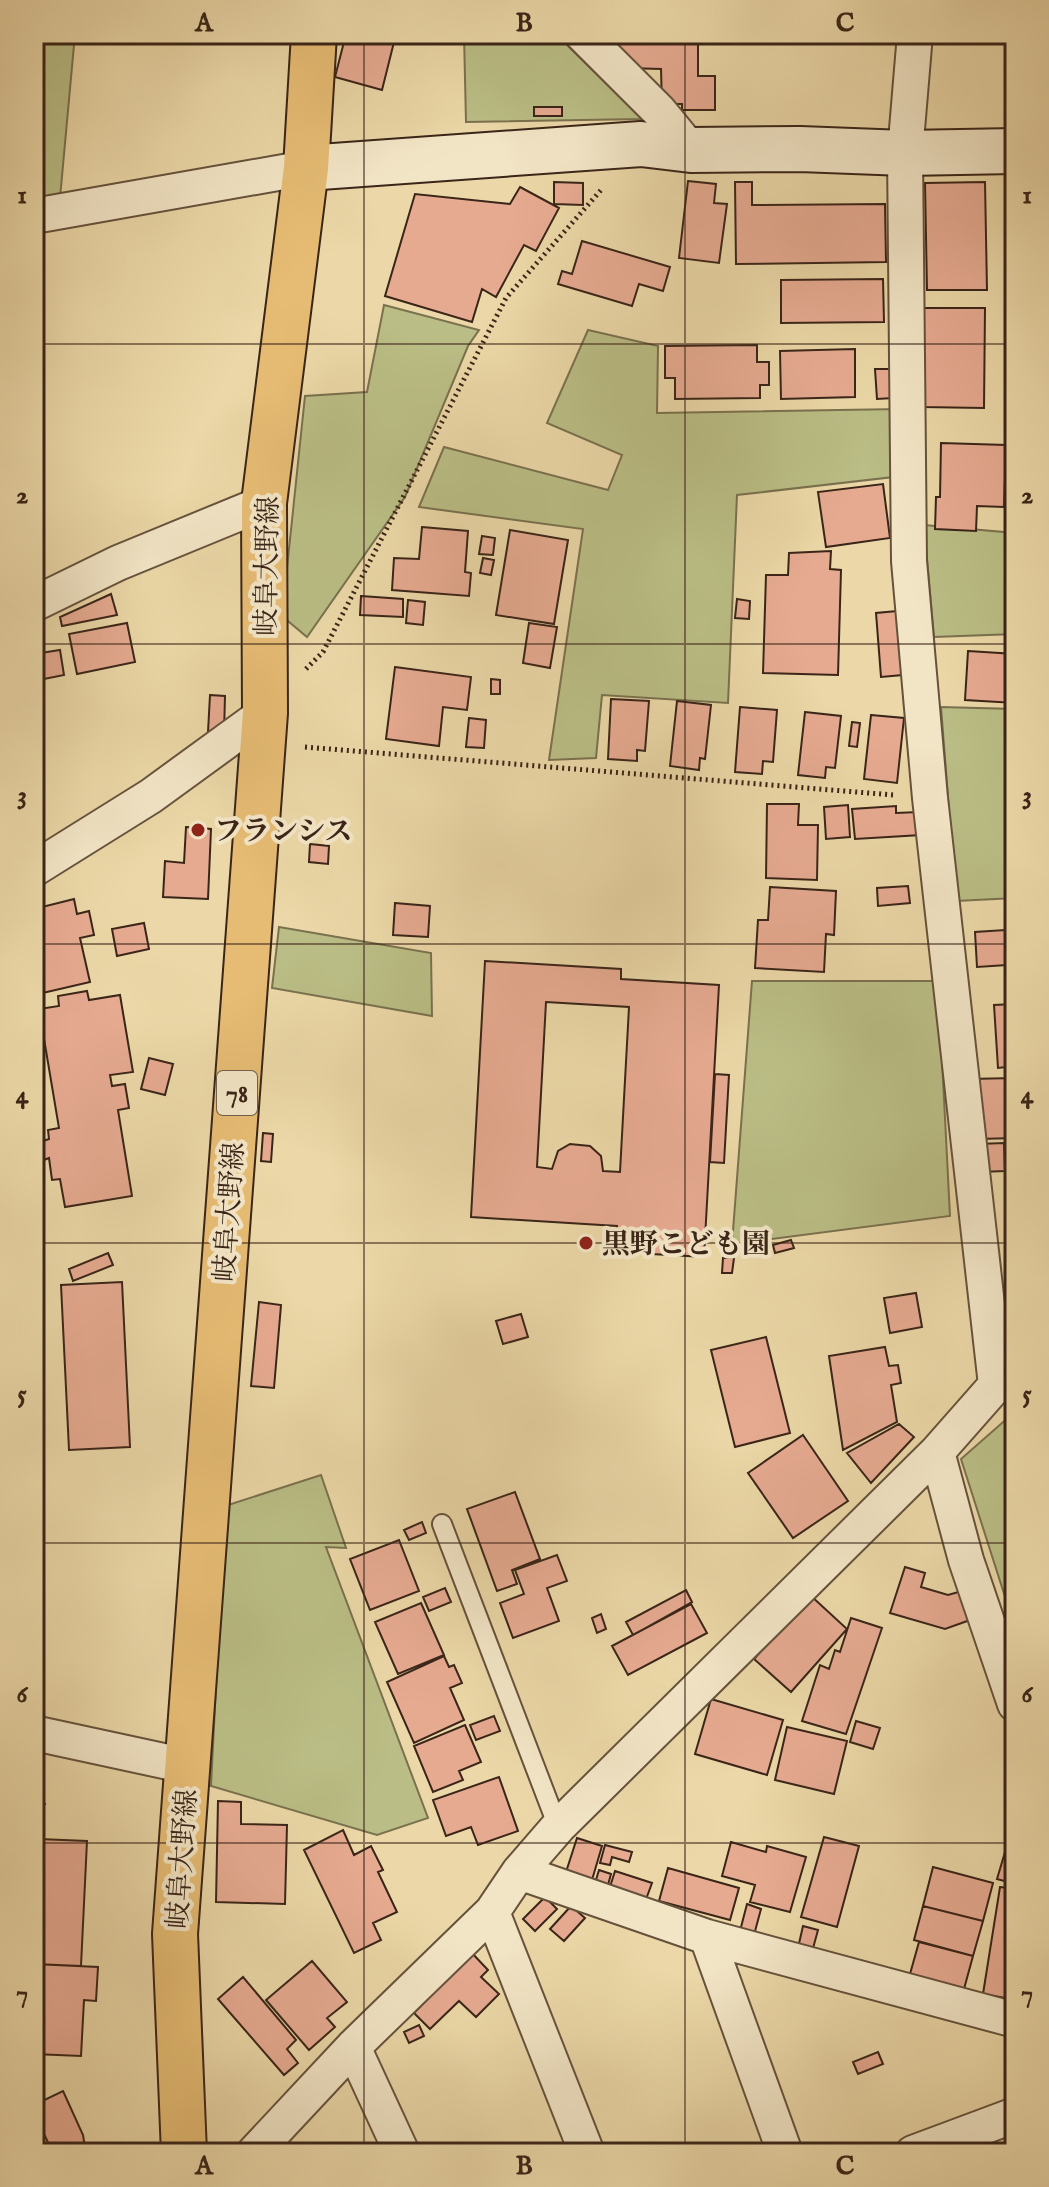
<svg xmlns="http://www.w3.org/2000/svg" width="1049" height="2187" viewBox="0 0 1049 2187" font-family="'IM FELL English','Noto Serif JP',serif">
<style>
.green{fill:#babd85;stroke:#7a714e;stroke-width:2}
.building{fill:#e6aa91;stroke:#3a2518;stroke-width:2;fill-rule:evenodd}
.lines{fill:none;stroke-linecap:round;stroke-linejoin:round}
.lane-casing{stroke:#66523c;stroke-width:22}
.street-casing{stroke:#66523c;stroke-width:38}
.secondary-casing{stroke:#3a2518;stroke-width:48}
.primary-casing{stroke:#3a2518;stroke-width:48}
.path{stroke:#3a2518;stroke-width:5;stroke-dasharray:2 4;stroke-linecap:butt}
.lane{stroke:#f2e5c6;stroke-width:18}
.street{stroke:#f2e5c6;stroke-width:34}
.secondary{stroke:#f2e5c6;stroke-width:44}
.primary{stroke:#e6bc74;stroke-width:44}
.grid{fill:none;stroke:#3a2518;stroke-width:2;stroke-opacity:0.55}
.poi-dot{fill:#8f2418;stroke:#f2e5c6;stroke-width:3}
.labels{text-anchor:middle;stroke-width:8;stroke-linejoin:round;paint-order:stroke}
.shield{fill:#f2e5c6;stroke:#715f4c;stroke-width:2}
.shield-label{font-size:26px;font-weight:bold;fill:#3a2518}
.street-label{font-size:28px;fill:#3a2518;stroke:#f2e5c6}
.poi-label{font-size:28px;font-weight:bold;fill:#3a2518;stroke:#f2e5c6;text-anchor:start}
.neatline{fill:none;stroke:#3a2518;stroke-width:3}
.grid-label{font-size:26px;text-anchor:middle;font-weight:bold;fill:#3a2518}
</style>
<rect width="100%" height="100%" fill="#ebd7a7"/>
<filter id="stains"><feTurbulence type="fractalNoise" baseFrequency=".0025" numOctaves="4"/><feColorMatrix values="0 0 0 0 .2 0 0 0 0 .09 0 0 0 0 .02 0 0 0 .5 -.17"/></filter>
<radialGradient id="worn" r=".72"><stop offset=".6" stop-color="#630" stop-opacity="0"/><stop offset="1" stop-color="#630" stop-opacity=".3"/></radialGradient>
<path class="green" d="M34 34H75L60 198 34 202Z
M464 34H556L642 119 466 122Z
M384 305 479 330 468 346 405 497 307 637 282 616 305 396 367 392Z
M588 330 658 346 657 413 900 409 902 476 737 495 728 703 602 695 596 758 549 760 583 529 419 507 444 447 608 490 622 455 547 423Z
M924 525 1015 533V634L934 637Z
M941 707 1015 709V898L956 901Z
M279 927 431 953 432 1016 272 988Z
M752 981H938L950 1216 732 1244Z
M1011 1415 1015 1423V1628L961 1459Z
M321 1475 346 1548 326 1547 428 1818 377 1835 211 1786 225 1506Z"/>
<path class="building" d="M346 34H396L382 90 335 77Z
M623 34H698V76H715V110H682V104H662L661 69 625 68 606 35Z
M534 107H562V116H534Z
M688 181 716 184 714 203 727 204 719 263 679 258Z
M554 182 583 183V205L554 204Z
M735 182H752V205L885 204 886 262 736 264Z
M985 182 987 290H927L925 183Z
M520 187 559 208 536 251 524 245 496 297 482 289 472 322 385 296 415 194 510 204Z
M582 241 670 267 663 291 639 284 632 306 558 284 562 271 572 274Z
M883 279 884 322 781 323V280Z
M923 308H985L984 408 922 407Z
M757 345V362H769V385H760V398L675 399V378H665V346Z
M855 349V397L781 399 780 351Z
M875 369H892L893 398 877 399Z
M1008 402H1015V430L1008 429Z
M941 443 1006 445 1004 507 977 506 976 531 935 529 936 497H940Z
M883 484 890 538 826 547 818 492Z
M422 527 468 531 465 572 471 573 469 596 392 590 394 558 419 559Z
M510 530 568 540 554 624 496 615Z
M482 536 495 538 493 555 479 554Z
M831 551 830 569 841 570 838 675 763 673 766 575H788L789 553Z
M483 558 494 560 491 575 480 573Z
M111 594 117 615 62 626 60 617Z
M361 596 403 599V617L360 615Z
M737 599 750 601 749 619 735 618Z
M408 600 425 602 423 625 406 623Z
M908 610 914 674 881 677 876 613Z
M127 623 135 662 77 674 69 634Z
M529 623 557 627 550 668 523 663Z
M60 650 64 675 34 681V654Z
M968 651 1015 654V703L965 700Z
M395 667 471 677 467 710 443 707 439 746 386 739Z
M491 679 500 680V694H491Z
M210 695 225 696 224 733 208 732Z
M611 699 649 701 645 751 637 750V761L608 759Z
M677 701 711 705 705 759 700 758 699 770 670 766Z
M740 707 777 710 773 762 763 761 762 774 735 772Z
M805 712 841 716 835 768 826 767 825 778 798 775Z
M871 715 904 718 897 783 864 779Z
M469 718 486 720 484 748 466 747Z
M852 722 860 723 857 747 849 746Z
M767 804H799L798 825H818L817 880 766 878Z
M848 805 850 837 826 839 824 807Z
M896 806V813L919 812 921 835 855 839 852 809Z
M186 827 211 829 208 899 163 897 165 861 184 863Z
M310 844 329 846 328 864 309 862Z
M908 886 910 903 878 906 877 888Z
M770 887 836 891 834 935 826 934 824 972 755 968 758 920H768Z
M74 899 77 914 89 911 94 935 80 938 90 982 34 995V909Z
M395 903 430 906 428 937 393 935Z
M144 923 149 949 117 956 112 929Z
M1005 930 1007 965 977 967 975 932Z
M1012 934H1015V981H1014Z
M485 961 621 969V979L719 985 704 1257 616 1252 617 1226 471 1217ZM546 1002 629 1007 620 1172 603 1171 601 1156 590 1146 570 1144 558 1151 552 1169 537 1167Z
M87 991 89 1000 120 995 133 1072 110 1075 112 1086 125 1084 129 1108 118 1110 132 1196 65 1207 60 1179 52 1180 49 1158 34 1164V1144L49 1139 48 1130 59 1128 39 1009 59 1006 58 996Z
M1015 1004V1066L998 1068 994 1005Z
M149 1058 173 1064 165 1095 141 1089Z
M715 1074 729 1075 724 1163 710 1162Z
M1015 1078V1138L978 1139 969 1079Z
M263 1133 273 1134 271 1162 261 1161Z
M1004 1143 1005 1171 980 1172 978 1144Z
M791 1240 794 1248 775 1253 773 1245Z
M108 1253 113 1265 73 1281 69 1269Z
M723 1258H734L732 1273H722Z
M122 1282 130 1447 69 1450 61 1285Z
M916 1293 922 1327 890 1333 884 1298Z
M259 1302 281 1305 274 1388 251 1386Z
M521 1314 528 1337 503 1344 496 1321Z
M766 1337 790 1433 735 1447 711 1350Z
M885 1347 889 1366 898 1365 901 1383 891 1385 897 1422 843 1450 829 1356Z
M899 1424 914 1437 871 1483 847 1453Z
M803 1435 848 1501 793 1538 748 1473Z
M515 1492 540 1559 512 1570 517 1584 497 1591 467 1509Z
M422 1522 426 1533 409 1540 404 1530Z
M399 1540 419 1591 370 1610 350 1559Z
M557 1555 567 1581 547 1588 559 1621 513 1638 500 1603 524 1594 515 1570Z
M905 1567 925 1573 921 1587 948 1595 962 1591 970 1620 945 1629 890 1613Z
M445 1588 451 1602 429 1611 423 1597Z
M686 1590 692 1602 633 1635 626 1622Z
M810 1595 847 1629 791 1692 754 1659Z
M421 1603 444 1655 398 1674 375 1622Z
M691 1604 707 1633 628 1675 612 1646Z
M601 1614 606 1629 597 1633 592 1618Z
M851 1618 882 1628 846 1734 802 1721 820 1665 829 1669 835 1650 840 1652Z
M444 1656 449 1667 454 1665 462 1683 450 1688 464 1720 414 1743 387 1682Z
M711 1699 783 1720 767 1775 695 1754Z
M494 1716 500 1731 476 1740 470 1725Z
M856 1721 880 1728 873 1749 850 1742Z
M465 1725 481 1762 459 1771 463 1780 433 1792 414 1746Z
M787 1727 847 1741 834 1794 775 1780Z
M499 1777 518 1831 478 1845 471 1827 446 1836 433 1800Z
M34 1793 45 1804 34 1815Z
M218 1801 241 1802V1824L287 1825 285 1904 216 1902Z
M343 1830 354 1855 371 1846 383 1870 378 1872 397 1912 373 1923 381 1940 354 1953 304 1850Z
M824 1837 859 1846 837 1927 801 1917Z
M577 1838 602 1846 592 1880 566 1872Z
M39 1839 87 1841 81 1966 34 1964V1858H38Z
M731 1842 766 1852 767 1846 806 1857 790 1912 750 1902 755 1885 722 1876Z
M605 1845 632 1852 629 1862 612 1857 610 1865 600 1863Z
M1005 1852 1015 1855V1884L997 1879Z
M933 1867 993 1883 983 1921 923 1906Z
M668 1868 739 1888 730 1920 659 1901Z
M599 1870 611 1874 608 1885 596 1880Z
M615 1871 652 1883 645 1902 609 1890Z
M1000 1887 1015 1889V1973L1011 1999 983 1994Z
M545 1897 557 1909 535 1931 523 1919Z
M747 1904 761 1909 754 1935 740 1931Z
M571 1906 585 1918 564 1941 550 1929Z
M923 1906 983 1921 973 1956 914 1940Z
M803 1926 818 1930 812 1952 798 1948Z
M919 1942 973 1956 964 1989 910 1974Z
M470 1951 488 1970 481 1977 499 1994 476 2017 459 2001 430 2029 414 2013 442 1984 439 1981Z
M312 1961 347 2002 327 2018 335 2027 309 2050 266 2000Z
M34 1964 98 1967 96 2001 84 2000 81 2056 34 2054Z
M243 1977 296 2040 287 2049 298 2063 284 2075 218 1999Z
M419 2025 424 2036 409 2043 404 2032Z
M878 2052 883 2064 858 2074 853 2062Z
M63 2091 83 2135 86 2153H53L34 2113V2105Z"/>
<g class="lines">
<g class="lane-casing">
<path id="lane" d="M442 1524 558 1827"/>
</g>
<g class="street-casing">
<path id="street" d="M582 34 659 111 691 150
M915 34 905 153 909 561 930 798 996 1385
M34 216 306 168
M34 604 118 563 264 503
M34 869 151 796 265 713
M937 1452 966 1560 1015 1704
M34 1733 187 1766
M519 1872 707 1937 1015 2020
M492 1912 587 2153
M707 1937 785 2153
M353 2047 402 2153
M254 2153 353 2047 492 1912 519 1872 558 1827 937 1452 996 1385 1013 1370
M913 2153 1015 2115"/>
</g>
<g class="secondary-casing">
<path id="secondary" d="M306 168 641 144 691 150 800 149 905 153 1015 151"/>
</g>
<g class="primary-casing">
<path id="primary" d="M184 2153 175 1934 265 713 264 503 306 168 314 34"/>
</g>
<path class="path" d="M306 669 323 652 506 298 601 190
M305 747 893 795"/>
<use href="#lane" class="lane"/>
<use href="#street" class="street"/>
<use href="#secondary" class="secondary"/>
<use href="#primary" class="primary"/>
</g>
<path class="grid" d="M364 34V2153M685 34V2153M34 344H1015M34 644H1015M34 944H1015M34 1243H1015M34 1543H1015M34 1843H1015"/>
<g class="poi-dot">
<circle cx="198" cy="830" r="8"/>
<circle cx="586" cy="1243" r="8"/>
</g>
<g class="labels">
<rect class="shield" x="217" y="1071" width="40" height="44" rx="6"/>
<g class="shield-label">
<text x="237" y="1102">78</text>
</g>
<g class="street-label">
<text transform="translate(266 566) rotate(-89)" y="10">岐阜大野線</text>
<text transform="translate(228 1212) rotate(-86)" y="10">岐阜大野線</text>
<text transform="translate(181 1859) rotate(-86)" y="10">岐阜大野線</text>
</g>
<g class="poi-label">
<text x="214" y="840">フランシス</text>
<text x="602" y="1253">黒野こども園</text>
</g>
</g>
<rect width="1049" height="2187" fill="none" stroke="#ebd7a7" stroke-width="88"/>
<rect x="44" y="44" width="961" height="2099" class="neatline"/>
<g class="grid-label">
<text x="204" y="31">A</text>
<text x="524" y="31">B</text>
<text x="845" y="31">C</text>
<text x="22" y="203">1</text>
<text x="1027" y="203">1</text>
<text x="22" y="503">2</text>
<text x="1027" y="503">2</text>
<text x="22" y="803">3</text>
<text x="1027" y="803">3</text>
<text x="22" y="1103">4</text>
<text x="1027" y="1103">4</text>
<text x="22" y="1402">5</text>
<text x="1027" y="1402">5</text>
<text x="22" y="1702">6</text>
<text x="1027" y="1702">6</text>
<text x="22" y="2002">7</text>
<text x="1027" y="2002">7</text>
<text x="204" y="2174">A</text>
<text x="524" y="2174">B</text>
<text x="845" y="2174">C</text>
</g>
<rect width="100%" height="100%" filter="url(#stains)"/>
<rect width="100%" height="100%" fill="url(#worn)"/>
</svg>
